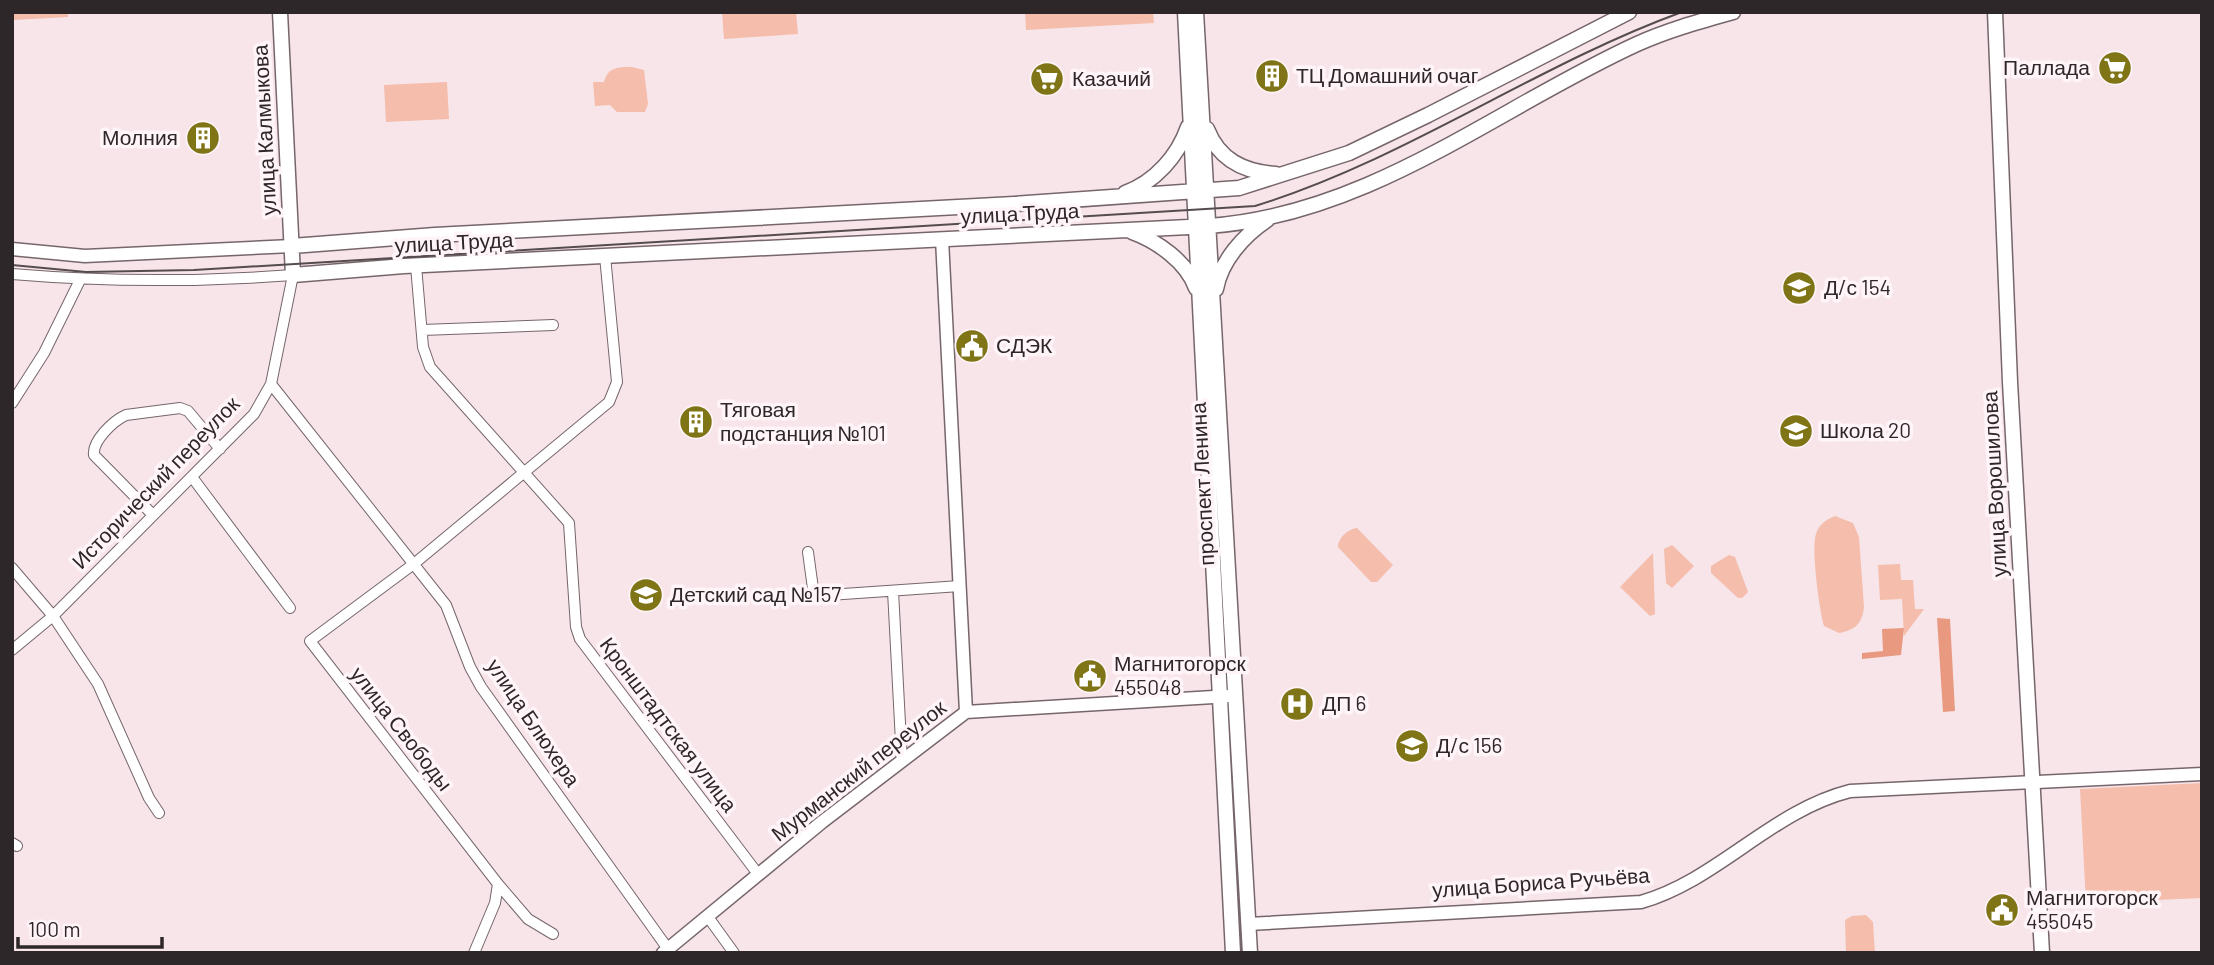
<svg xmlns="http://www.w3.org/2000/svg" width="2214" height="965" viewBox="0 0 2214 965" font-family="Barlow,sans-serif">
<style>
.green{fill:#f5bdab}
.forest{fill:#e9997f}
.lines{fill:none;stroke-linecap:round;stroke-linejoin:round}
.minor-casing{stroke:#76666b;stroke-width:12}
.tertiary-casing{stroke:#76666b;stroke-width:15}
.secondary-casing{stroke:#76666b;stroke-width:17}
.minor{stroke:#fff;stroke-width:10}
.tertiary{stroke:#fff;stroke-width:12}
.secondary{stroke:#fff;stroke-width:14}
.tram{stroke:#554c4e;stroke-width:2}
.labels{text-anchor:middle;stroke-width:7;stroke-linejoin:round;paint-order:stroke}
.poi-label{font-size:21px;fill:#2e2729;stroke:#fff4f7;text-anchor:start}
.street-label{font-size:21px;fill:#2e2729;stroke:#fff4f7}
</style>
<rect width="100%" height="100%" fill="#f7e5ea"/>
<path class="green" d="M13 12H68V17L14 20Z
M722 12H796L798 34 724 39Z
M1025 12H1153L1154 23 1026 30Z
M632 67 644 70 648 104 645 112H617L610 105 595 106 593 82H604C608 67 618 67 632 67Z
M447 82 449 119 386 122 384 85Z
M1835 516 1853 523 1859 537 1864 607C1862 624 1855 630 1839 633L1824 626C1819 610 1811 547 1816 534 1819 524 1826 520 1835 516Z
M1357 528 1393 565 1377 582H1371L1338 547C1338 538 1348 529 1357 528Z
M1672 545 1694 566 1672 588 1666 583 1664 549Z
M1653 553 1655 614 1650 616 1620 587Z
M1729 555 1735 557 1748 592 1742 598H1738L1711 573V566Z
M1900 564 1901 580H1913L1915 609H1924L1904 636 1902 599 1880 600 1878 565Z
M2202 783V898L2086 903 2080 789Z
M1866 915 1873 922 1875 953H1846L1845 920 1852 916Z"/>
<path class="forest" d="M1991 408H1995L1999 456H1995Z
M1937 618 1950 619 1955 711 1943 712Z
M1904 628 1901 655 1862 659V653L1883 651 1882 629Z"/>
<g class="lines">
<g class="minor-casing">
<path id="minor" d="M416 266 423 347 430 367 569 523 576 627 580 639 758 874
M12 274C106 282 199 282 293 275L271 384 254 414 53 616 12 650
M422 330 553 325
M271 384 446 605 470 667 481 687 668 949
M12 403 44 353 80 280
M192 477 290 608
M152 514 94 455C92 441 113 421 126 415L180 408 188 411 220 449
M808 552 814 596 960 586
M12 568 53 616 98 684 149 798 159 813
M893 591 902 761
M12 843 17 846
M708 917 734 953
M553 934 528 919 498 884 310 641 415 563 609 402 617 382 605 256
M474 953 495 903 498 884"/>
</g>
<g class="tertiary-casing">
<path id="tertiary" d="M942 239 966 712
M12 249 85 256 292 246
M1248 924 1641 902C1718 880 1771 811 1850 791L2202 774
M663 953 822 822 966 712 1230 696"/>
</g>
<g class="secondary-casing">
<path id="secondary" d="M280 12 293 275 404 266 1209 226C1371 214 1495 109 1637 44 1668 30 1701 21 1733 12
M1185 12 1233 953
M1196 12 1250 953
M1995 12 2010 382 2042 953
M1207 129C1219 160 1244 172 1276 174
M1125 193C1155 182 1178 156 1188 127
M1132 232C1157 241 1187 262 1196 288
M292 246 435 235 1014 204 1239 188 1349 153 1428 115 1629 12
M1216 289C1221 261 1243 236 1267 220"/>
</g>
<use href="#minor" class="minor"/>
<use href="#tertiary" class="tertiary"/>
<use href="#secondary" class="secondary"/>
<path class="tram" d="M12 265 86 272 194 270 1255 206C1407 159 1534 66 1682 12"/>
</g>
<defs>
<g id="supermarket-disc" transform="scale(1.75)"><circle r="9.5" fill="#7f7416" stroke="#fff4f7"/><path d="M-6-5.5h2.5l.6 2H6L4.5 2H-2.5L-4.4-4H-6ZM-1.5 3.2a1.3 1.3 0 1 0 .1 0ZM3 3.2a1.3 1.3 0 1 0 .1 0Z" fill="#fff"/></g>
<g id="building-disc" transform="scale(1.75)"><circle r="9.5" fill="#7f7416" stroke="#fff4f7"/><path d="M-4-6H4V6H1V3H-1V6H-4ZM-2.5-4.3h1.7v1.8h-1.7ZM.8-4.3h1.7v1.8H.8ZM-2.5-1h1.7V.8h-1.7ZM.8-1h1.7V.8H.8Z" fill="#fff"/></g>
<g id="school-disc" transform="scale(1.75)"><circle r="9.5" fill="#7f7416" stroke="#fff4f7"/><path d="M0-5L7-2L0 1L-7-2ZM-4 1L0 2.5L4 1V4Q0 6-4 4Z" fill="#fff"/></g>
<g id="civic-disc" transform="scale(1.75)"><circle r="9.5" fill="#7f7416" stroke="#fff4f7"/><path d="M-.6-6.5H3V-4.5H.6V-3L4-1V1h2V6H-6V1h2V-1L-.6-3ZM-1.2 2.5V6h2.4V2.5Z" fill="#fff"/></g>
<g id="hospital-disc" transform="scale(1.75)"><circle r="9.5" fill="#7f7416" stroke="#fff4f7"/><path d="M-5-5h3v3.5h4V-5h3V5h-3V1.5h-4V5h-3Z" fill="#fff"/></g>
</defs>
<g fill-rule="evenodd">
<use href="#supermarket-disc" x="2115" y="68"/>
<use href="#building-disc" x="1272" y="76"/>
<use href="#supermarket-disc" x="1047" y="79"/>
<use href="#building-disc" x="203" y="138"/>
<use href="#school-disc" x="1799" y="288"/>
<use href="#civic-disc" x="972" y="346"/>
<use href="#building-disc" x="696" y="422"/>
<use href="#school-disc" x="1796" y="431"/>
<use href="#school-disc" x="646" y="595"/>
<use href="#civic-disc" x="1090" y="676"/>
<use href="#hospital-disc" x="1297" y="704"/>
<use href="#school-disc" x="1412" y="746"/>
<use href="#civic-disc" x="2002" y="910"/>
</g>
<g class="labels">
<g class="poi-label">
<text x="2090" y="75" text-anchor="end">Паллада</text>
<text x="1296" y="83">ТЦ Домашний очаг</text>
<text x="1072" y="86">Казачий</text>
<text x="178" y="145" text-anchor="end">Молния</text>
<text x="1824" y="295">Д/с 154</text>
<text x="996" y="353">СДЭК</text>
<text x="720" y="417">Тяговая<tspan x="720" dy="24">подстанция №101</tspan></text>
<text x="1820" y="438">Школа 20</text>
<text x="670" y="602">Детский сад №157</text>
<text x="1114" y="671">Магнитогорск<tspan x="1114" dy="24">455048</tspan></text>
<text x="1322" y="711">ДП 6</text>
<text x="1436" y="753">Д/с 156</text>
<text x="2026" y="905">Магнитогорск<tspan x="2026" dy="24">455045</tspan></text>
</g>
<g class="street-label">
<text transform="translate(265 130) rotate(-93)" y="7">улица Калмыкова</text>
<text transform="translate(1020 214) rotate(-3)" y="7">улица Труда</text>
<text transform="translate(454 243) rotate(-3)" y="7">улица Труда</text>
<text transform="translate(156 483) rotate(-46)" y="7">Исторический переулок</text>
<text transform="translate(1203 484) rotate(-93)" y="7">проспект Ленина</text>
<text transform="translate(1995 484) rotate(-93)" y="7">улица Ворошилова</text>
<text transform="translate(533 723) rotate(56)" y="7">улица Блюхера</text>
<text transform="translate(668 725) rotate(53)" y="7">Кронштадтская улица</text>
<text transform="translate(401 729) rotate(52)" y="7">улица Свободы</text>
<text transform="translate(859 771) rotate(-38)" y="7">Мурманский переулок</text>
<text transform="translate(1541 883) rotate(-4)" y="7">улица Бориса Ручьёва</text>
</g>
</g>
<rect width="2214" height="965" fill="none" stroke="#2e2729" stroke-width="28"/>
<path d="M18 937v10h144v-10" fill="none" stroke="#2e2729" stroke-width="3.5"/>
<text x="28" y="937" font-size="21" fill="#2e2729" stroke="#fff4f7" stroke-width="5" paint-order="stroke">100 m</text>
</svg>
